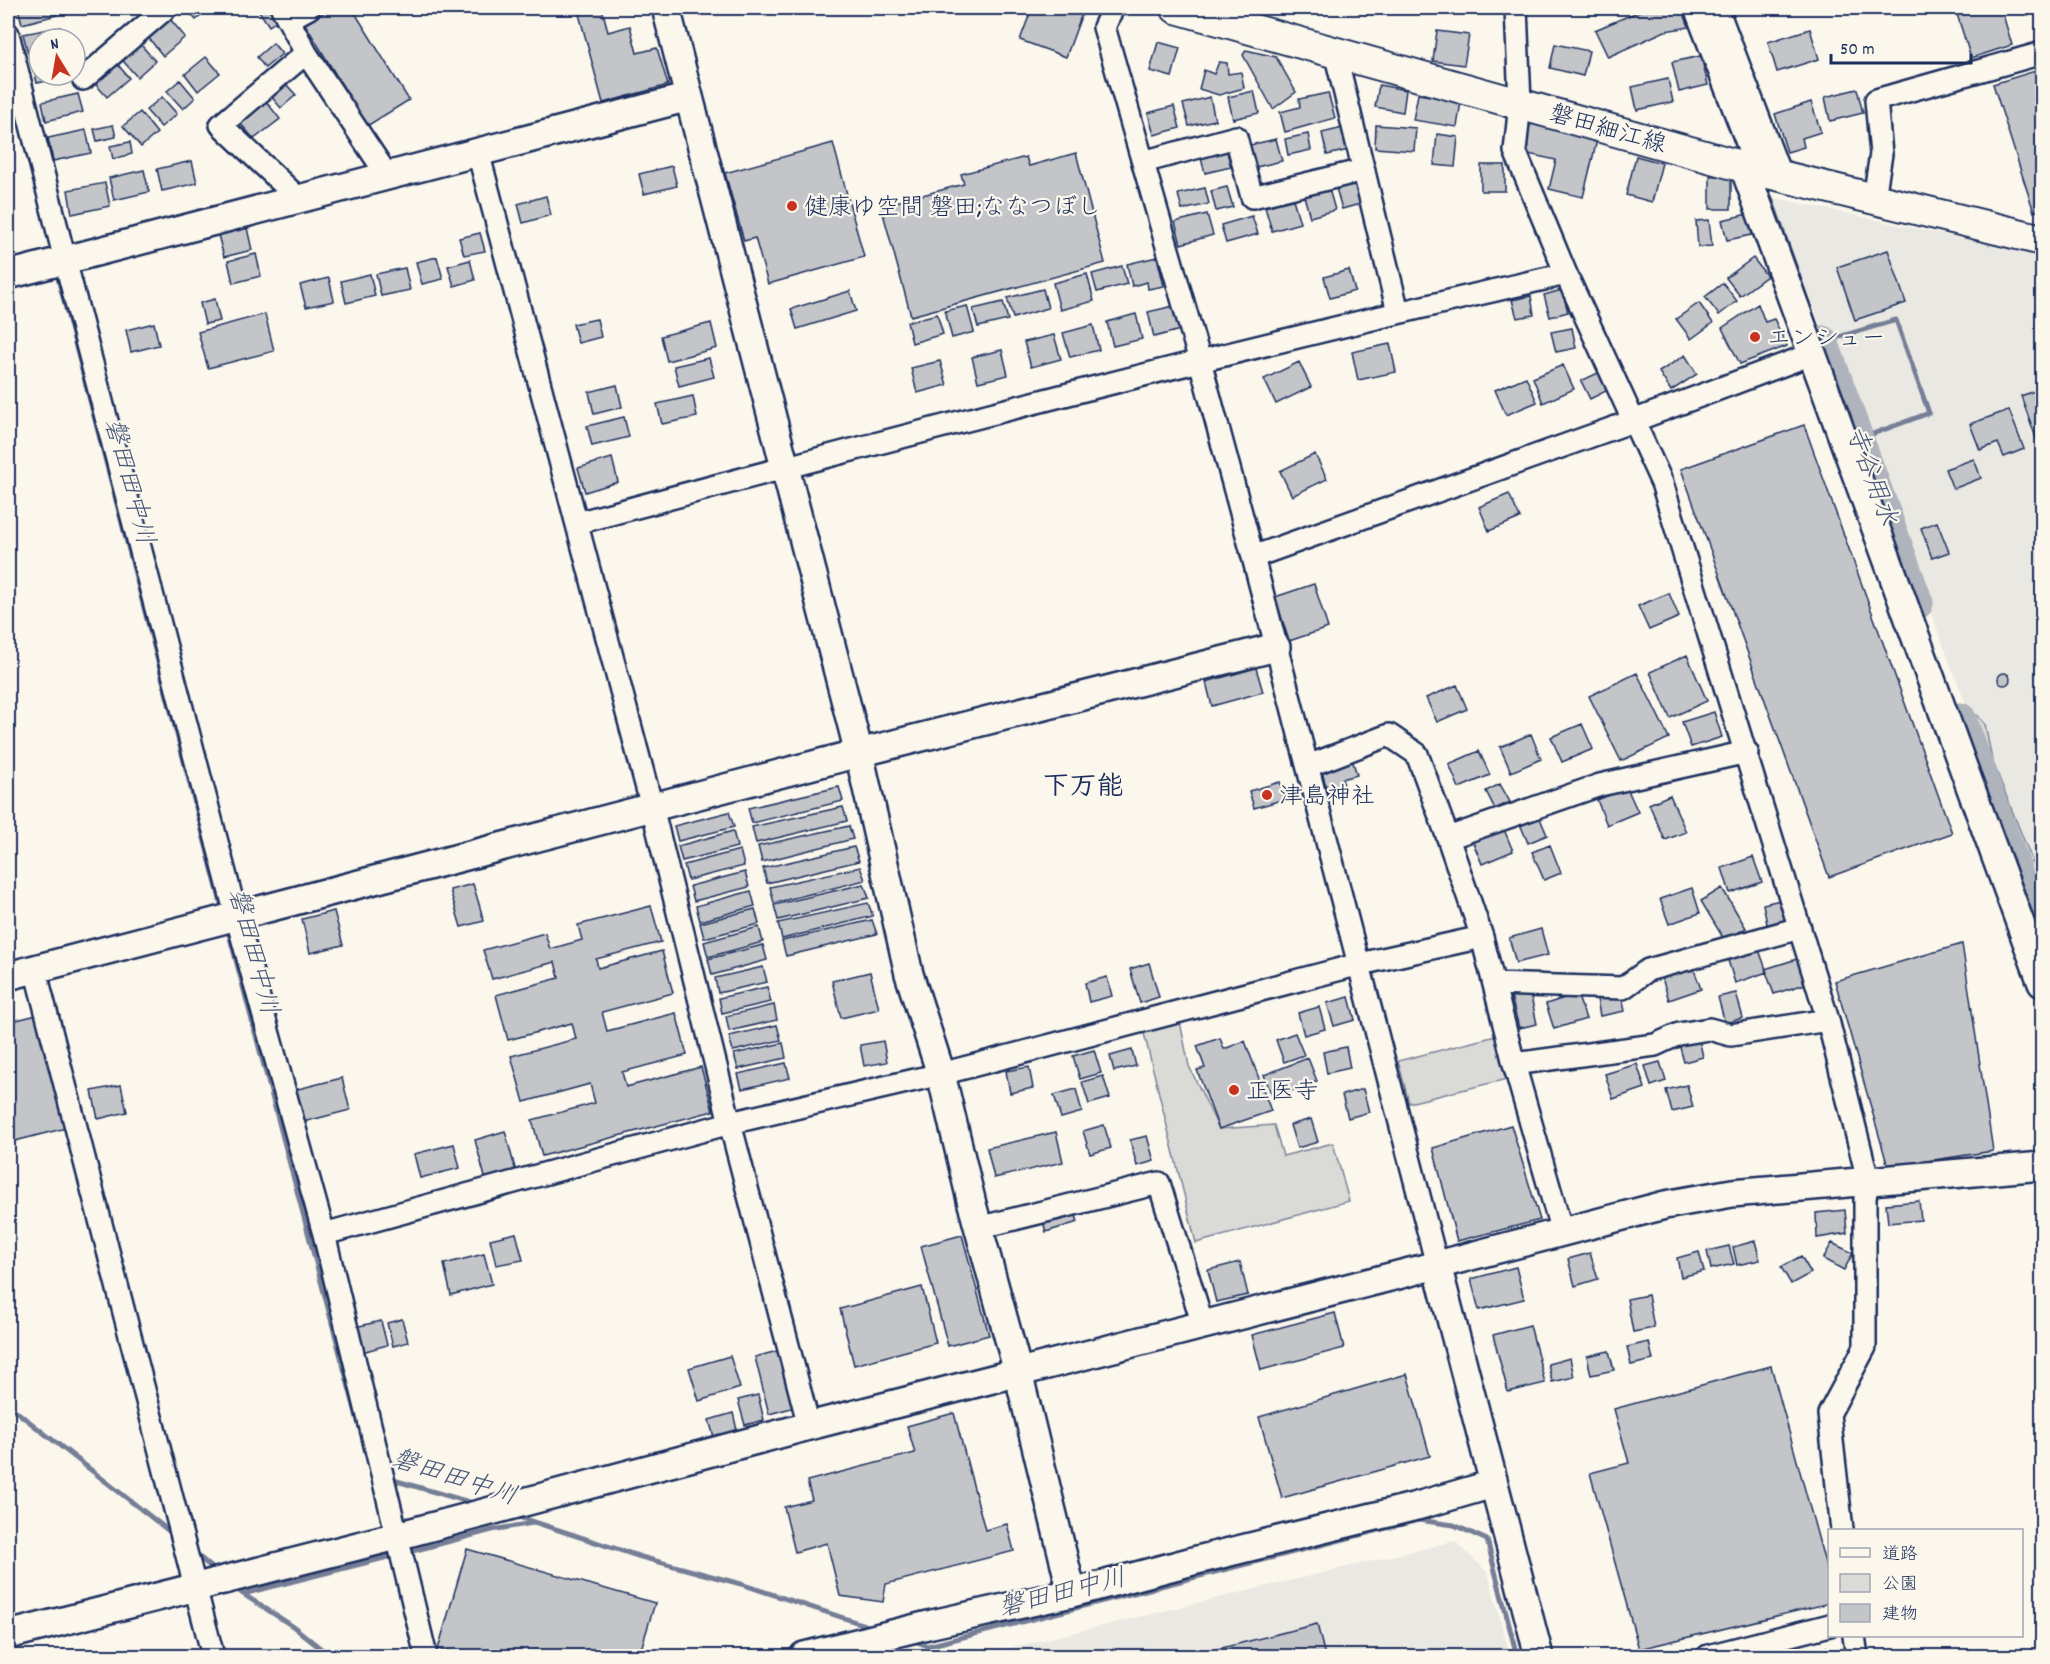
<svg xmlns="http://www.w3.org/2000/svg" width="2050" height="1664" viewBox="0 0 2050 1664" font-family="Dekko,'Klee One',sans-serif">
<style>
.built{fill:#eae8e2}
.green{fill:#dadad7;stroke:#7a849a;stroke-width:1.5}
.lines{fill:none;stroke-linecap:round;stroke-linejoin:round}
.stream{stroke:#747e96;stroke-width:5}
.river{stroke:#afb3bb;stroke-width:33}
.building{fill:#c3c5c9;stroke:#1b2f5e;stroke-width:1.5}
.minor-casing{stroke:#1b2f5e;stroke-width:26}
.tertiary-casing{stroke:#1b2f5e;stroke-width:32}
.secondary-casing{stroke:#1b2f5e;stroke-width:34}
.minor{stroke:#fbf7ec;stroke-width:21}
.tertiary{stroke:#fbf7ec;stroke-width:27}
.secondary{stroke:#fbf7ec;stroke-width:30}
.poi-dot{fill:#c8321e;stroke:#fbf7ec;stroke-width:2}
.labels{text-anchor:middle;stroke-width:4.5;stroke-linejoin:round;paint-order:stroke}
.street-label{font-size:24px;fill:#1b2f5e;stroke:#fbf7ec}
.poi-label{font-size:24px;fill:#1b2f5e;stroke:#fbf7ec;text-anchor:start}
.water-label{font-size:26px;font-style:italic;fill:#47577a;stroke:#fbf7ec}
.quarter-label{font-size:27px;font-weight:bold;fill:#1b2f5e;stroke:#fbf7ec}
</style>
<rect width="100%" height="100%" fill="#fbf7ec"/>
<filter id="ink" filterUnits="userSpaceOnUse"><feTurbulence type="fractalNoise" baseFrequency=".0167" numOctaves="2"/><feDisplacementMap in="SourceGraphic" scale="12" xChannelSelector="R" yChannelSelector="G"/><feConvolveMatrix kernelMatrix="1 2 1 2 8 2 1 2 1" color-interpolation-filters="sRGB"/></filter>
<g filter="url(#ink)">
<path class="built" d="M1771 197 2042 256V902Z
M1455 1541 1488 1573 1510 1656H977Z"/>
<path class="green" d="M1977 715 1985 724 1992 760 2033 863 2012 861 1961 722Z
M2042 878V922L2028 883Z
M1178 1012 1189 1066 1219 1129 1274 1125 1283 1156 1333 1143 1349 1201 1196 1243 1141 1021Z
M1496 1036 1507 1079 1409 1103 1398 1061Z"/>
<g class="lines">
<path class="stream" d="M1766 184 1822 342 1896 320 1929 413 1859 439
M57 274 223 911
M227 926 359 1425
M8 1405 174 1535
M390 1479 476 1504
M513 1515 641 1557 741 1584 874 1628
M192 1551 217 1572
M405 1553 492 1530 533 1523
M233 1586 243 1594 396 1555
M243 1594 294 1627 330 1656
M911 1640 928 1646 1418 1520 1454 1525 1487 1540 1517 1656"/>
<path class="river" d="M1822 342 1917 603
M1960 719 2042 943"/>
</g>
<path class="building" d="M18 8H56L57 15 22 24Z
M185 8H210L196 20Z
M257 8H273L281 18 269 26Z
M332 8H352L409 100 367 126 305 24Z
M602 8 608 32 630 26 637 53 657 48 668 85 603 103 579 14Z
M1032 8H1084L1066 57 1020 40Z
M1359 8H1407V12L1359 13Z
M1647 8H1684L1690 27 1665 31 1608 57 1595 30Z
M1955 8H2001L2012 45 1971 58Z
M170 19 185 37 163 56 148 37Z
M60 27 64 39H39V51L28 53 23 34Z
M1810 29 1819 59 1777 72 1768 42Z
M1437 31 1469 35 1464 65 1433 61Z
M136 39 155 61 137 77 118 55Z
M1158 42 1180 48 1172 77 1150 71Z
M273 43 282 54 265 68 257 57Z
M1555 44 1589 51 1583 76 1550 68Z
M1246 50 1276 57 1296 92 1273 109 1243 55Z
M1701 56 1708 85 1679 92 1672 62Z
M206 57 220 73 198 91 185 74Z
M114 60 129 78 107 97 91 79Z
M1219 62 1227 63 1228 74 1241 72 1244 88 1219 95 1199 89 1204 70 1214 74Z
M39 64V75H67V77L37 83 33 65Z
M2042 69V209L2034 212 1993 84Z
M1668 79 1673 102 1637 110 1632 87Z
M180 80 195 98 183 109 167 91Z
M284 82 296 95 281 108 270 95Z
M1379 85 1406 90 1403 112 1375 107Z
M1857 89 1863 113 1830 121 1825 97Z
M1254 91 1259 113 1233 119 1228 97Z
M1328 93 1335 118 1285 132 1280 112 1300 107 1299 99Z
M78 94 83 112 46 121 42 102Z
M1418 94 1461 101 1457 127 1413 120Z
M162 97 177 114 161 127 146 110Z
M1210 97 1215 120 1189 126 1183 104Z
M266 101 280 119 254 139 240 123Z
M1811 102 1821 132 1802 138 1804 147 1787 152 1775 114Z
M1174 106 1180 128 1154 135 1148 113Z
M140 112 157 133 141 147 123 126Z
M1531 124 1597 140 1583 197 1549 189 1556 160 1515 151Z
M113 125 116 137 97 141 94 129Z
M1376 125 1416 128 1414 151 1375 148Z
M1347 127 1353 149 1327 155 1322 133Z
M86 130 91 153 53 161 48 138Z
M1308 134 1311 150 1288 155 1285 139Z
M1437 134 1458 137 1455 167 1434 165Z
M1276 139 1282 161 1256 167 1250 145Z
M130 142 132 154 113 159 110 146Z
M833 143 864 257 768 284 755 238 744 241 725 173Z
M1225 144 1231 167 1205 173 1199 151Z
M1076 153 1105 263 911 316 881 206 964 184 961 174 1026 157 1029 166Z
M1636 156 1662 163 1652 202 1626 195Z
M192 161 197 183 162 191 157 169Z
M1481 165H1505V191H1481Z
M672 166 677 186 644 194 639 174Z
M144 170 149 192 114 200 109 178Z
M1731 175V209H1710V176Z
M1361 181 1367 202 1342 209 1336 188Z
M105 183 110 206 72 214 68 190Z
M1227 187 1233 207 1216 211 1211 191Z
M1205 188 1209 204 1182 210 1178 194Z
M1329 189 1335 210 1310 217 1304 196Z
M546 196 551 215 523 223 518 204Z
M1293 199 1300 223 1272 231 1265 207Z
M1207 214 1213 235 1181 244 1175 222Z
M1748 214 1752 235 1727 240 1722 220Z
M1252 216 1258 234 1226 243 1221 225Z
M1709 220 1712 246 1698 247 1696 221Z
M247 228 252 250 224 257 218 235Z
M480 233 485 251 464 255 459 238Z
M1888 250 1906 303 1855 320 1837 267Z
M256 254 261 276 233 283 228 261Z
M437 257 443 279 422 284 416 262Z
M1157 257 1164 286 1148 289 1147 282 1132 286 1127 264Z
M1753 258 1767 276 1740 296 1726 278Z
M470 260 475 280 454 286 448 266Z
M1122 266 1127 284 1097 292 1092 274Z
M405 268 410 290 381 296 376 274Z
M1349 270 1355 291 1330 298 1324 277Z
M370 274 375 296 346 303 341 281Z
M1087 274 1094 301 1060 310 1053 283Z
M329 278 334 301 306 307 300 285Z
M1723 283 1737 301 1719 315 1705 297Z
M1043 289 1048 308 1013 318 1007 298Z
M1562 290 1568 312 1550 317 1544 295Z
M850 291 856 311 797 329 791 309Z
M1531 296 1534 315 1517 318 1512 300Z
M215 299 220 321 205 324 200 303Z
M1003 302 1008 320 978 327 973 309Z
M1699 303 1713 323 1691 339 1676 319Z
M1758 304 1765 322 1774 319 1787 346 1740 364 1722 328Z
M1178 305 1184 329 1154 337 1148 312Z
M967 306 974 332 952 338 945 311Z
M265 314 274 351 208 368 198 332Z
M937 314 943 334 912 343 907 322Z
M1136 314 1142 339 1113 346 1107 322Z
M597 319 601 337 578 343 573 324Z
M154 323 159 345 131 352 126 330Z
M711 323 717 348 667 361 661 336Z
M1093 325 1099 350 1070 357 1063 333Z
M1572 328 1576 348 1556 352 1551 332Z
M1054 335 1061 359 1031 367 1024 342Z
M1390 344 1396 372 1358 380 1352 352Z
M1002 350 1008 375 978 382 972 357Z
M1685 355 1697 374 1671 391 1659 372Z
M709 358 714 377 679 386 674 366Z
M940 361 947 385 917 393 911 368Z
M1299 362 1311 387 1276 404 1264 379Z
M1563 365 1574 389 1543 403 1533 378Z
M1600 372 1608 390 1590 399 1581 381Z
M1526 377 1537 402 1506 415 1495 390Z
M617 385 622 407 594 414 589 392Z
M2042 388V445L2039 446 2021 396Z
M693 396 697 417 662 424 657 404Z
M2009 410 2024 449 2004 457 1998 443 1980 450 1970 424Z
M624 417 629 437 592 446 587 426Z
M1804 425 1952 833 1829 877 1681 469Z
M1315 454 1327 479 1292 496 1280 471Z
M612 458 618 482 585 492 578 468Z
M1974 459 1981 478 1953 489 1945 469Z
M1509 494 1520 518 1489 531 1479 507Z
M1937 522 1949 552 1932 558 1921 528Z
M1314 584 1328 628 1289 641 1275 597Z
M1669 593 1679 617 1649 630 1638 606Z
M1687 655 1707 701 1670 718 1650 672Z
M1256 668 1263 692 1212 706 1206 682Z
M1998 679a6 6 0 1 1 12 0a6 6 0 1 1-12 0Z
M1637 673 1669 738 1621 761 1589 696Z
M1457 685 1467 709 1437 722 1426 698Z
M1714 712 1722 737 1691 747 1682 722Z
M1582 724 1593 749 1562 762 1551 737Z
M1531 734 1541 759 1511 772 1500 747Z
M1479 751 1490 775 1459 788 1449 764Z
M1351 756 1357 775 1342 779 1345 788 1328 793 1320 765Z
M1280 782 1285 799 1254 808 1249 791Z
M1500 784 1510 802 1495 809 1486 791Z
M839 787 843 801 752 823 748 808Z
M1627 788 1638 812 1607 825 1597 800Z
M1670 795 1686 832 1665 840 1649 804Z
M843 807 847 821 756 843 752 827Z
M729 812 734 827 678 841 674 826Z
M1539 816 1547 835 1528 843 1520 824Z
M849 826 853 839 762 862 758 846Z
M1503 827 1513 851 1482 864 1472 840Z
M733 831 737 847 682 861 678 846Z
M1550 845 1561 873 1544 880 1532 852Z
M854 847 859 861 767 883 763 868Z
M740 850 744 866 688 880 684 865Z
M1753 857 1762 882 1730 893 1722 868Z
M860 867 865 880 774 903 770 887Z
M745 872 749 887 694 901 690 886Z
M473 884 484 921 461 927 450 890Z
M864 884 869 898 778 920 774 905Z
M1692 888 1700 913 1669 924 1660 899Z
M1722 888 1746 928 1725 941 1701 901Z
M751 891 755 906 700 921 696 906Z
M1785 899 1790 925 1768 929 1763 904Z
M868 903 873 916 782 939 778 923Z
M651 906 661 942 596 959 598 968 662 951 673 993 602 1012 607 1031 676 1013 687 1055 622 1072 626 1087 701 1067 713 1111 542 1156 532 1120 595 1103 590 1084 524 1102 511 1056 576 1039 572 1023 508 1040 496 995 559 978 555 962 492 979 483 950 545 933 550 949 582 940 578 925Z
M755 909 759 924 704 938 700 923Z
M334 911 343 945 310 953 302 919Z
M872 920 877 934 786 956 782 941Z
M759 927 763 942 708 957 704 942Z
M1541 929 1548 955 1516 963 1509 938Z
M1962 944 1993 1151 1888 1167 1835 981Z
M763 945 767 960 712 975 708 959Z
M1758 947 1767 972 1735 983 1727 957Z
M1797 959 1805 984 1774 994 1765 969Z
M1149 963 1159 997 1140 1003 1130 969Z
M1692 964 1701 989 1669 1000 1661 975Z
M763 967 767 982 718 993 715 978Z
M870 972 879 1009 841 1018 832 981Z
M1107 977 1112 996 1089 1002 1085 983Z
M767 987 771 1002 722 1013 719 998Z
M1530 992 1537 1024 1519 1028 1511 996Z
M1736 993 1743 1018 1725 1023 1718 997Z
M1577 994 1586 1019 1554 1029 1546 1004Z
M1621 994 1625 1011 1600 1016 1597 999Z
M1349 997 1355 1020 1334 1026 1327 1003Z
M774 1005 777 1020 729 1031 726 1016Z
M1319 1007 1325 1029 1304 1035 1298 1013Z
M37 1015 66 1128 11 1142 8 1130V1022Z
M777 1025 781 1040 733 1051 729 1036Z
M1295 1033 1304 1055 1284 1062 1276 1040Z
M1220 1038 1224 1049 1245 1041 1271 1111 1219 1129 1197 1070 1205 1068 1197 1046Z
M1699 1039 1703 1057 1684 1062 1679 1044Z
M883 1041 887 1062 864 1066 860 1045Z
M783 1043 786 1058 738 1069 734 1054Z
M1346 1047 1350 1068 1327 1073 1323 1052Z
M1094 1050 1101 1073 1080 1079 1073 1056Z
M1132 1050 1136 1066 1114 1071 1110 1056Z
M1308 1058 1317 1081 1273 1098 1264 1075Z
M1660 1062 1666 1081 1651 1086 1645 1066Z
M786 1063 790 1078 742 1089 738 1074Z
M1637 1064 1645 1088 1613 1099 1605 1074Z
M1029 1067 1033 1088 1010 1093 1006 1071Z
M1103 1076 1110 1098 1089 1104 1082 1082Z
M342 1078 350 1110 303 1122 294 1090Z
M121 1085 127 1112 98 1119 92 1091Z
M1687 1085 1693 1107 1672 1112 1666 1090Z
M1076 1089 1082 1112 1061 1118 1054 1095Z
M1363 1089 1369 1112 1348 1118 1342 1095Z
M1311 1119 1318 1142 1297 1148 1290 1125Z
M1104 1125 1111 1148 1090 1154 1083 1131Z
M1511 1125 1540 1220 1457 1241 1433 1148Z
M505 1131 516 1172 486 1181 475 1140Z
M1056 1132 1063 1162 994 1178 987 1148Z
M1147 1136 1154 1161 1137 1166 1130 1140Z
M454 1144 460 1168 420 1178 414 1154Z
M1919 1201 1921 1220 1888 1223 1886 1204Z
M1074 1209 1078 1222 1046 1232 1042 1218Z
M1845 1210 1847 1233 1817 1238 1816 1213Z
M516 1233 523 1260 496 1265 490 1239Z
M962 1235 989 1335 948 1346 921 1246Z
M1755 1241 1760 1260 1737 1265 1733 1247Z
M1832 1243 1853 1253 1844 1270 1823 1259Z
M1729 1246 1734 1264 1711 1269 1707 1251Z
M1699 1252 1704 1271 1681 1277 1677 1258Z
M1590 1253 1598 1279 1575 1286 1568 1259Z
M484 1254 492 1284 451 1295 444 1264Z
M1801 1256 1811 1273 1791 1284 1781 1267Z
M1240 1262 1248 1295 1216 1302 1208 1270Z
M1516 1267 1524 1299 1479 1310 1471 1279Z
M922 1287 936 1343 854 1365 840 1309Z
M1648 1295 1654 1328 1633 1332 1627 1299Z
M1335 1313 1344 1348 1261 1370 1252 1335Z
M402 1319 408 1342 393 1346 387 1323Z
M381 1321 387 1345 362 1352 355 1327Z
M1530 1325 1545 1383 1508 1392 1493 1335Z
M1649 1342 1653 1360 1631 1365 1627 1347Z
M781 1350 795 1407 769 1414 755 1357Z
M1609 1351 1614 1370 1591 1375 1587 1356Z
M730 1356 740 1388 699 1401 689 1368Z
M1570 1358 1574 1377 1552 1382 1548 1364Z
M1771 1366 1830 1581V1603L1639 1649 1590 1473 1629 1463 1614 1409Z
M1407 1374 1430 1456 1282 1498 1259 1417Z
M758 1395 764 1420 745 1425 738 1400Z
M733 1413 737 1430 714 1437 709 1420Z
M954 1413 985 1530 1007 1524 1014 1551 886 1584 883 1602 840 1596 827 1543 795 1552 784 1507 812 1500 807 1481 915 1453 907 1426Z
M467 1549 655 1603 639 1656H461L438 1649Z
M1317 1624 1325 1656H1190Z
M1827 1647 1830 1656H1790Z"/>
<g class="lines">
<g class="minor-casing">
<path id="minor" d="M282 8 306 53 387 175
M1113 8 1104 27 1200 361 1253 557 1437 1265
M1516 8 1520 103 1515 151 1566 274 1662 483 1828 1020 1868 1180 1865 1198V1347L1829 1414 1842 1530
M1695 8 1757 169
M1717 8 1780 174
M289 19 309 8
M8 34 65 260 236 915 324 1234 426 1656
M1335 52 1398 312
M83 79 166 8
M478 152 652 807 730 1123 809 1426
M1143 162 1236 137 1252 197 1364 170
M298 198 221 125 306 53
M1874 198 1881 154 1876 100 2042 53
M577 523C905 435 1234 349 1566 274
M1253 557 1633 421 1812 354
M1308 766 1389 735 1417 754 1448 838 1482 937 1514 1064 1562 1232
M1448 838 1600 785 1747 752
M35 969 213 1656
M1494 984 1623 988 1648 970 1800 928
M1514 1064 1655 1045 1679 1034 1709 1029 1731 1035 1828 1020
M978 1228 1159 1183 1203 1325
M324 1234 730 1123 941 1074 1360 964 1482 937
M1854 1636 1857 1656
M1708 1656 1830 1625"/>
</g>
<g class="tertiary-casing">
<path id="tertiary" d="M666 8 859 753 909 974 941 1074 972 1204 1018 1372 1072 1593
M1744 167 2042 983
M8 275 689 97
M8 976 859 753 1276 647
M1437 1265 1539 1656
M8 1635 397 1536 809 1426 1437 1265 1665 1205 1732 1193 2042 1166
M804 1656 932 1624 1072 1593 1193 1561 1417 1506 1493 1484"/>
</g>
<g class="secondary-casing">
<path id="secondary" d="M1176 8 1744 167 2042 240"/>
</g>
<use href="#minor" class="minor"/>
<use href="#tertiary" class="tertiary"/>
<use href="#secondary" class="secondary"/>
</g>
</g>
<g class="poi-dot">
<circle cx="792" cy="206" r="6"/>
<circle cx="1755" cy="337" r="6"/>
<circle cx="1267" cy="795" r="6"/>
<circle cx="1234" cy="1090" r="6"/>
</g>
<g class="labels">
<g class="street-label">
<text transform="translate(1608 128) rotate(16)" y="8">磐田細江線</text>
</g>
<g class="poi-label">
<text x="804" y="214">健康ゆ空間 磐田;ななつぼし</text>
<text x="1767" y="345">エンシュー</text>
<text x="1279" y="803">津島神社</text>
<text x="1246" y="1098">正医寺</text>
</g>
<g class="water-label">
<text transform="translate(1873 475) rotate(70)" y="9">寺谷用水</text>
<text transform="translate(131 481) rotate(75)" y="9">磐田田中川</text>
<text transform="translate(255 951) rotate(75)" y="9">磐田田中川</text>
<text transform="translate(455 1476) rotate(18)" y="9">磐田田中川</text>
<text transform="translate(1062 1591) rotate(-14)" y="9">磐田田中川</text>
</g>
<g class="quarter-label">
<text x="1083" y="794">下万能</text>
</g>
</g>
<rect width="2050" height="1664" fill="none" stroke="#fbf7ec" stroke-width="30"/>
<rect x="15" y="15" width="2020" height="1634" fill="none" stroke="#1b2f5e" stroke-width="2" filter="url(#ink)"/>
<rect x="1828" y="1529" width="195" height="108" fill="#fbf7ec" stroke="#a1a7b3" stroke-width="1.5"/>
<rect x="1840" y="1548" width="30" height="9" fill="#fbf7ec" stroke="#a1a7b3" stroke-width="1.5"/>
<text x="1882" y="1559" font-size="18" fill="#1b2f5e">道路</text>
<rect x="1840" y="1574" width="30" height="18" fill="#dadad7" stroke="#a1a7b3" stroke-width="1.5"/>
<text x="1882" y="1589" font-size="18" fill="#1b2f5e">公園</text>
<rect x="1840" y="1604" width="30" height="18" fill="#c3c5c9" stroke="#a1a7b3" stroke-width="1.5"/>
<text x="1882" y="1619" font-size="18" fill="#1b2f5e">建物</text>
<g transform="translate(57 57) rotate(349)"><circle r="28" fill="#fbf7ec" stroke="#a1a7b3" stroke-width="1.5"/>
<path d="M0-4.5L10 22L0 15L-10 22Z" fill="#c8321e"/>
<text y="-9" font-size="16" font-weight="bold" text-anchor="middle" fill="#1b2f5e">N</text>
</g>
<path d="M1831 54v9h140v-9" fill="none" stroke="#1b2f5e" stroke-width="3"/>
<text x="1840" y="54" font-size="18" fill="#1b2f5e" stroke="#fbf7ec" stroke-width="4.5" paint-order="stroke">50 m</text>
</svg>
